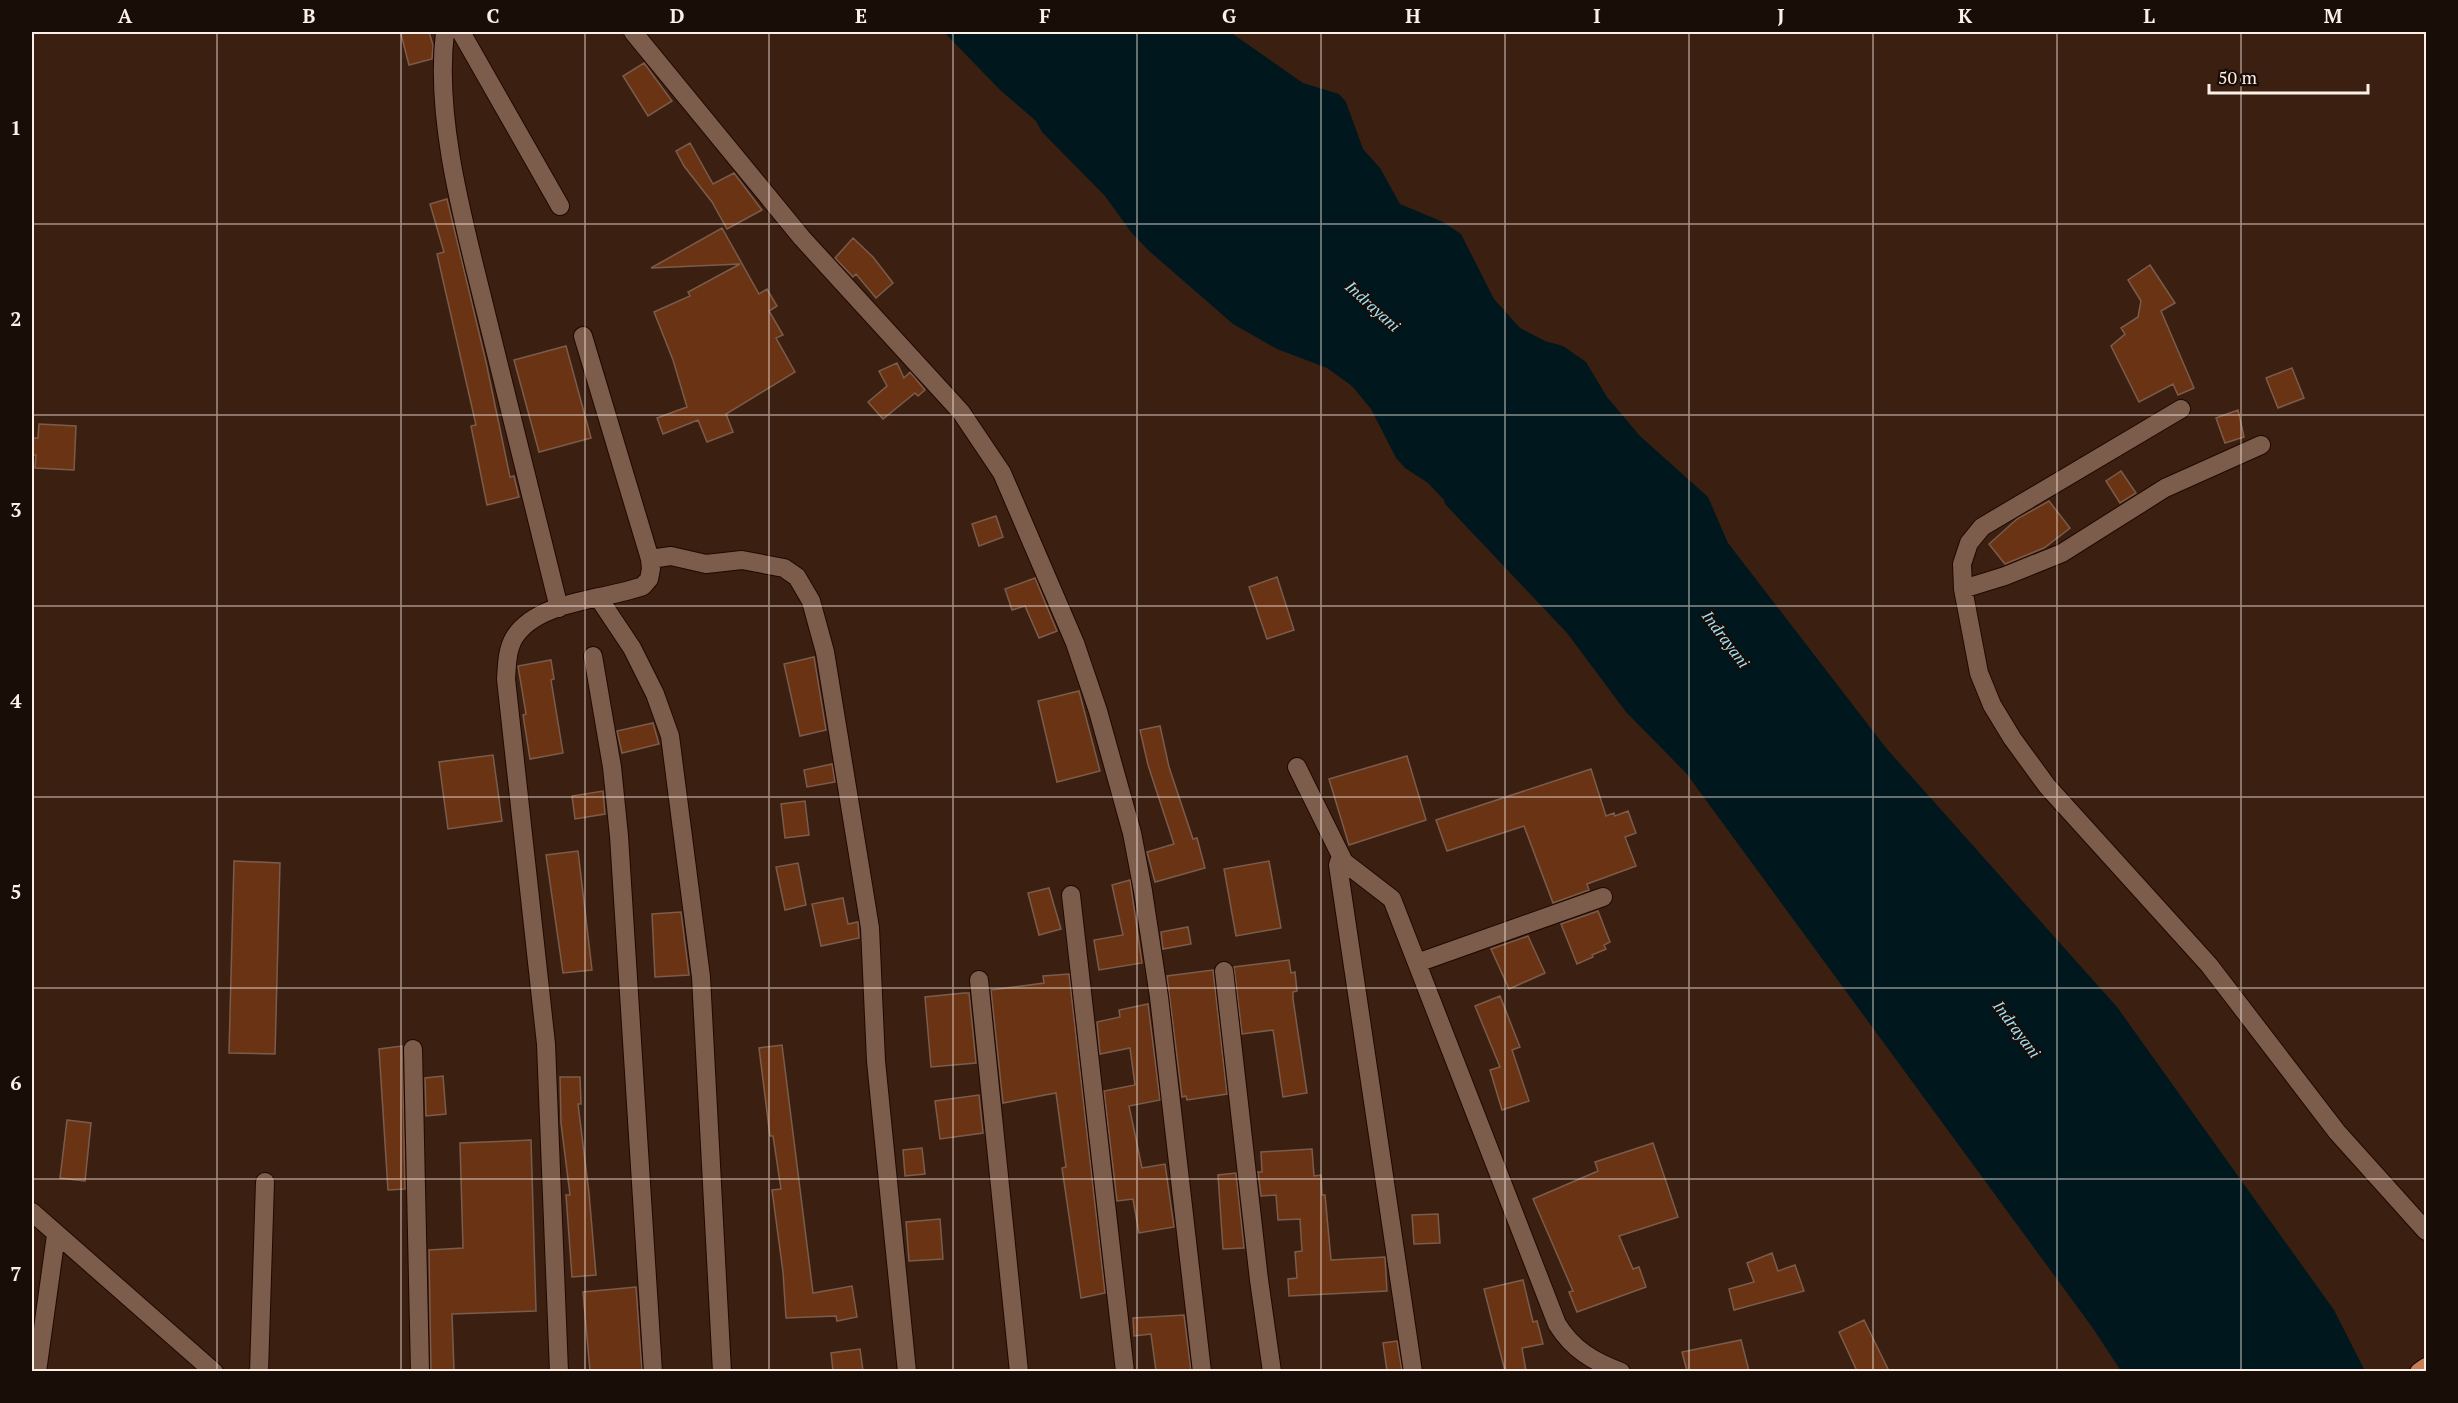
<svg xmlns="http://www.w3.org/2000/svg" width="2458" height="1403" viewBox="0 0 2458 1403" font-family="'PT Serif',serif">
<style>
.water{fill:#00171e}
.building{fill:#6a3414;stroke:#7b5c4c;stroke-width:1.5}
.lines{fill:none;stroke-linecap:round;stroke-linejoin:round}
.minor-casing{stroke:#200800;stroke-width:20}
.major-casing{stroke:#200800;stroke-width:20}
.minor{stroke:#7c5d4c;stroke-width:18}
.major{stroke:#c57d56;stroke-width:18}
.grid{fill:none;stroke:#feefe7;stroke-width:1.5;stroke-opacity:0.55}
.labels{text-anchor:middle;stroke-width:4.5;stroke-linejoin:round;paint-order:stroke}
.water-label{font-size:16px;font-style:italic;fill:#a3e4f9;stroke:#190d07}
.neatline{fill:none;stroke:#feefe7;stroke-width:2}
.grid-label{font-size:20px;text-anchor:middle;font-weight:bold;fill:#feefe7}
</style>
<rect width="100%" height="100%" fill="#3b2011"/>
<path class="water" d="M944 32H1230L1303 83 1339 94 1346 102 1363 149 1380 168 1400 204 1443 222 1461 234 1494 299 1520 328 1545 341 1563 346 1586 362 1607 397 1640 436 1708 497 1728 543 1886 748 2117 1007 2334 1310 2365 1371H2121L2092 1327 1686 773 1626 712 1567 633 1445 504 1444 500 1428 483 1405 468 1396 458 1371 409 1352 386 1327 368 1277 349 1233 324 1148 250 1131 232 1105 196 1042 132 1036 121 1000 90Z"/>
<path class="building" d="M411 32H429L433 45 432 59 409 65 401 34Z
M644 63 672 101 648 116 623 76Z
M690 143 713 184 734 173 762 210 727 229 712 202 684 166 676 151Z
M447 199 486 362 510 477 514 476 519 497 487 505 471 426 476 425 437 254 444 252 430 204Z
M722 228 759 294 767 289 777 306 769 311 783 335 776 338 795 372 726 414 733 432 707 442 698 420 663 434 657 418 687 407 673 360 654 312 690 296 688 292 740 264 651 268Z
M853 238 873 257 893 283 876 298 856 274 853 277 835 258Z
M2150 265 2175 303 2161 311 2194 388 2178 395 2173 384 2139 402 2111 346 2125 334 2121 328 2138 317 2141 301 2128 280Z
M566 346 591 438 539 452 514 360Z
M897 363 904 378 910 372 925 390 918 396 915 393 883 419 868 402 887 386 879 371Z
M2292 368 2304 398 2278 408 2266 378Z
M2238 410 2244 437 2225 443 2216 418Z
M39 424 76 426 74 470 35 468 36 455H32V438H38Z
M2121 471 2136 493 2120 503 2106 481Z
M2049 501 2070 528 2044 548 2005 564 1989 544 2017 519Z
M996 516 1003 537 979 546 972 524Z
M1277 577 1294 630 1267 639 1249 587Z
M1035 578 1057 631 1039 638 1025 606 1012 610 1005 589Z
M814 657 826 730 800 736 784 664Z
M551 660 554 679 551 680 563 753 530 759 523 715 526 714 518 666Z
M1079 691 1100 771 1057 782 1038 701Z
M653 723 659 744 622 753 617 731Z
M1160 726 1169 767 1193 839 1197 838 1205 868 1155 882 1147 852 1174 844 1148 765 1140 730Z
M493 755 502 821 448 829 439 762Z
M1407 756 1426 820 1349 845 1329 779Z
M832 764 835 782 807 787 804 770Z
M1591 769 1606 816 1614 813 1615 816 1628 811 1636 833 1625 837 1636 866 1587 884 1589 890 1553 903 1524 826 1447 851 1436 820Z
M603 791 605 814 575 819 572 796Z
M805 801 809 835 785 838 781 804Z
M578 851 592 970 563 973 546 855Z
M234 861 280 863 275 1054 229 1053Z
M1269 861 1281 928 1236 936 1224 869Z
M798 863 806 905 785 910 776 867Z
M1130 880 1142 963 1099 970 1094 940 1123 935 1112 885Z
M1049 888 1061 929 1039 935 1028 893Z
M843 898 848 924 858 922 859 938 821 946 812 904Z
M1598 911 1610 942 1604 945 1606 949 1592 955 1593 957 1577 964 1561 924Z
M681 912 689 975 655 977 652 914Z
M1188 927 1191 944 1163 949 1161 932Z
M1528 936 1545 973 1509 989 1491 949Z
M1289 960 1291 973 1295 972 1297 991 1293 992V999L1307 1093 1283 1097 1273 1030 1242 1034 1234 967Z
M1213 970 1227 1094 1187 1100 1186 1096 1182 1097 1167 976Z
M1069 974 1105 1293 1081 1298 1062 1168 1066 1167 1056 1093 1003 1103 991 990 1044 983 1043 976Z
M964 993H969L976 1063 931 1067 925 997Z
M1500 996 1520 1047 1512 1050 1529 1101 1502 1110 1490 1070 1500 1067 1475 1006Z
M1148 1004 1160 1100 1129 1106 1142 1168 1165 1164 1174 1227 1139 1233 1133 1199 1117 1201 1104 1091 1135 1085 1130 1048 1100 1054 1097 1022 1120 1017 1119 1010Z
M782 1045 813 1293 852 1286 857 1317 837 1321 836 1316 786 1318 783 1272 772 1190 781 1189 773 1136H770L759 1048Z
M402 1046 405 1189 388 1190 379 1049Z
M443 1076 446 1114 426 1116 425 1078Z
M560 1077H580L581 1104H578L589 1193 596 1275 572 1277 566 1195H570L561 1123Z
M979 1095 983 1133 940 1139 935 1101Z
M67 1120 91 1123 85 1181 60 1178Z
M531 1140 536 1311 452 1314 454 1371H431L429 1250 463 1248 460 1143Z
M1653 1143 1678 1217 1619 1236 1633 1269 1639 1267 1646 1287 1577 1312 1569 1292 1573 1291 1533 1199 1598 1171 1595 1162Z
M922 1148 925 1174 905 1176 903 1150Z
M1312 1149 1314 1176 1321 1175 1322 1195H1325L1331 1260 1385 1257 1387 1291 1289 1296 1288 1279 1297 1278 1295 1252 1302 1251 1300 1219 1278 1220 1276 1195 1261 1196 1258 1172H1262L1261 1152Z
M1236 1173 1244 1248 1223 1249 1218 1175Z
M1438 1214 1440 1243 1414 1244 1412 1215Z
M940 1219 943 1259 909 1261 906 1222Z
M1772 1253 1778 1271 1795 1265 1804 1291 1734 1310 1729 1289 1754 1282 1747 1263Z
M1523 1280 1533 1322 1537 1321 1543 1344 1522 1348 1526 1371H1505L1484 1289Z
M636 1287 642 1371H590L583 1292Z
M1184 1315 1191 1371H1156L1151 1334 1134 1336 1133 1318Z
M1864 1320 1889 1371H1857L1839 1332Z
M1741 1340 1749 1371H1687L1682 1352Z
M1397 1341 1402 1371H1387L1383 1343Z
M860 1349 863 1371H833L831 1353Z"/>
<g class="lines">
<g class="minor-casing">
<path id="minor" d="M445 32C434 122 466 230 487 317 511 414 535 511 559 608
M461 32 560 206
M633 32 802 238 961 412 1002 473 1075 643 1098 711 1132 833 1143 891 1159 997 1202 1372
M2181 409 1982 527 1969 543 1962 564 1963 589 1979 673 1992 705 2012 738 2047 786 2209 965 2337 1132 2426 1231
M650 559 671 556 706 564 742 560 784 568 797 577 811 601 825 652 870 928 876 1061 907 1372
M1963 589 2005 576 2062 553 2165 488 2261 445
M598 597 632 648 655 694 670 736 701 977 722 1372
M593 656 612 767 619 836 653 1372
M1297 767 1344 862 1392 899 1557 1324C1573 1350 1593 1361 1621 1372
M1341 856 1338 865 1413 1372
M1071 895 1125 1372
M1417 963 1603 897
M1224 971 1259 1280 1272 1372
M979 980 1019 1372
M413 1049 420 1372
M32 1212 214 1372
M37 1372 56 1235
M259 1372 265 1182
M559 1372 546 1044 506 679C507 665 507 650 514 638 537 600 606 600 643 586L649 579 651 569 650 559 583 336"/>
</g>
<g class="major-casing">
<path id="major" d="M2419 1372 2426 1367"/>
</g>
<use href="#minor" class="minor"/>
<use href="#major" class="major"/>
</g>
<path class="grid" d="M217 32V1372M401 32V1372M585 32V1372M769 32V1372M953 32V1372M1137 32V1372M1321 32V1372M1505 32V1372M1689 32V1372M1873 32V1372M2057 32V1372M2241 32V1372M32 224H2426M32 415H2426M32 606H2426M32 797H2426M32 988H2426M32 1179H2426"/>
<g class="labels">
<g class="water-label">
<text transform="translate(1373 306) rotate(42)" y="6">Indrayani</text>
<text transform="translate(1726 639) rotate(53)" y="6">Indrayani</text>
<text transform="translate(2017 1029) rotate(53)" y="6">Indrayani</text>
</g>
</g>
<rect width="2458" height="1403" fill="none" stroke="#190d07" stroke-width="66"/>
<path d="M2209 84v9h159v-9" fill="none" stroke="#feefe7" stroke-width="3"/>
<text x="2218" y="84" font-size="18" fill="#feefe7" stroke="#190d07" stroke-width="4.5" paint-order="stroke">50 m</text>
<rect x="33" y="33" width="2392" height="1337" class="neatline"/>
<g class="grid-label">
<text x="125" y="23">A</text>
<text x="309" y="23">B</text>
<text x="493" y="23">C</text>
<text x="677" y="23">D</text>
<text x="861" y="23">E</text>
<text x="1045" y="23">F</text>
<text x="1229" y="23">G</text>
<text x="1413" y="23">H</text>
<text x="1597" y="23">I</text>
<text x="1781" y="23">J</text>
<text x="1965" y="23">K</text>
<text x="2149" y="23">L</text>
<text x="2333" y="23">M</text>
<text x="16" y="135">1</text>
<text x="16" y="326">2</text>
<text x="16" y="517">3</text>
<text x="16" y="708">4</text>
<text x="16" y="899">5</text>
<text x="16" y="1090">6</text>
<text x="16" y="1281">7</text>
</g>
</svg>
